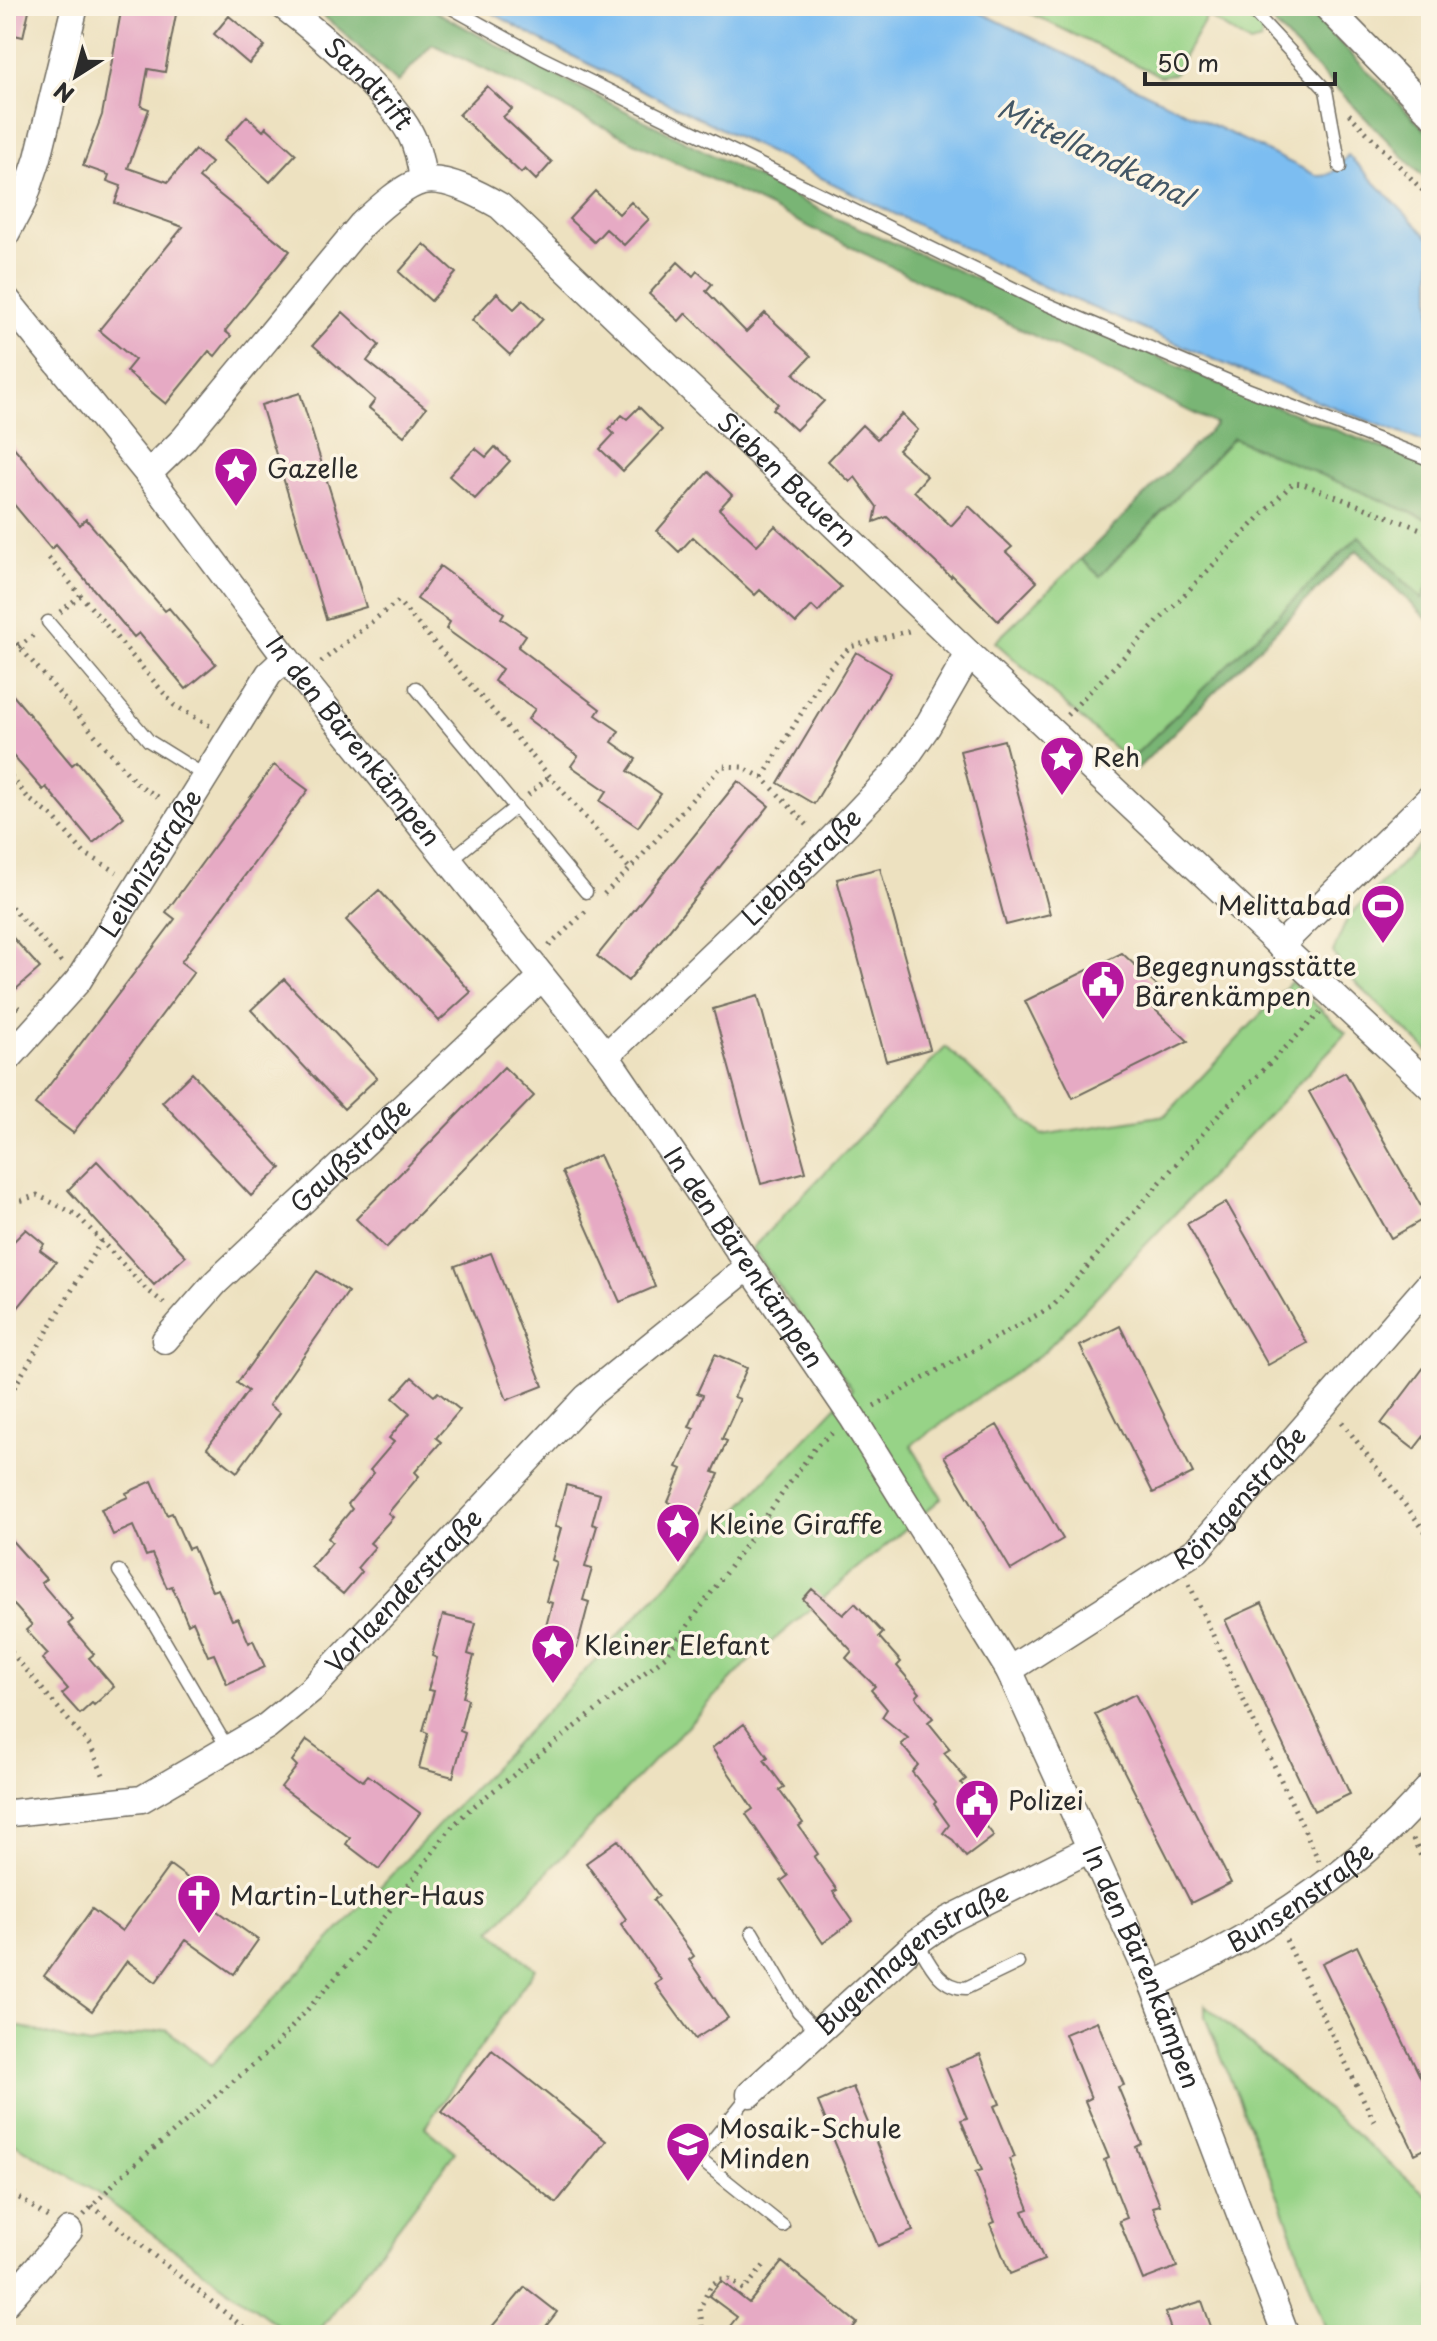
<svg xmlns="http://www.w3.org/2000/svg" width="1437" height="2341" viewBox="0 0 1437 2341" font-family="'Playpen Sans',sans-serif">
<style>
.green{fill:#97d387;stroke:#617f59;stroke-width:2}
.forest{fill:#79b574;stroke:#527050;stroke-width:2}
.water{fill:#7cbdf1;stroke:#54748e;stroke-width:2}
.building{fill:#e6aac4}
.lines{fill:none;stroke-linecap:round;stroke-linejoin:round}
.lane-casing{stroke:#6f6b5f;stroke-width:15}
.street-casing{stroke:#6f6b5f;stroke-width:29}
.path{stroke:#6f6b5f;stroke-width:5;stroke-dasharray:2 6;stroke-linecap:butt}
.lane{stroke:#fff;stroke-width:12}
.street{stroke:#fff;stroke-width:26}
.labels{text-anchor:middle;stroke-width:7;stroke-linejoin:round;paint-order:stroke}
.street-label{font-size:26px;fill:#2b2b2b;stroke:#fcf5e5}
.poi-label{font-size:26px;fill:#2b2b2b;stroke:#fcf5e5;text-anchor:start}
.water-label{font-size:28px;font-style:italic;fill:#435766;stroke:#fcf5e5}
</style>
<rect width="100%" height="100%" fill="#fcf5e5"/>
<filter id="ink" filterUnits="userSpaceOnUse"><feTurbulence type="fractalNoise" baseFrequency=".0125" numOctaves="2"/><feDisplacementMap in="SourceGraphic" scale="16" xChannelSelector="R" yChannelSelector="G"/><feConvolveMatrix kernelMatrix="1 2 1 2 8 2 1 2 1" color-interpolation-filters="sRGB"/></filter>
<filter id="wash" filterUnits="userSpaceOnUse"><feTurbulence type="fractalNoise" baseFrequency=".006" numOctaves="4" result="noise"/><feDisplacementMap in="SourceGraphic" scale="32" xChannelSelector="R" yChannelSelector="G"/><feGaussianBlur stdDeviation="1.8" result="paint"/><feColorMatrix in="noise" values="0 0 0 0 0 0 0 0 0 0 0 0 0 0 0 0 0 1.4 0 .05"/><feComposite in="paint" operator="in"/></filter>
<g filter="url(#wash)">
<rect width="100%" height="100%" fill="#ede1c0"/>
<path class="green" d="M1015 6H1256L1264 14 1261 41 1250 44 1207 16 1174 74 1160 76Z
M1233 438 1431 521V579L1422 600 1359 537 1129 761 995 642 1081 559 1100 576Z
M1431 833V1054L1344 972 1333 952 1348 917Z
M1291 982 1346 1033 1044 1352 911 1445 942 1498 750 1660 491 1931 535 1969 425 2127 455 2152 316 2335H291L97 2193 6 2138V2023L89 2045 166 2029 211 2065 852 1389 752 1248 946 1047 1042 1135 1166 1115Z
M1205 2005 1431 2199V2335H1328L1281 2203 1205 2017Z"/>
<path class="forest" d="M311 6H426L502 48 838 219 1244 394 1431 467V521L1233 438 1100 576 1081 559 1216 424 432 44 397 83 343 32Z
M1256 6H1304L1431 136V185Z
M1359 536 1422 599 1431 579V623L1357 550 1137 769 1129 761Z"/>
<path class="water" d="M480 6H967L1318 176C1334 177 1339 165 1348 155L1431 240V445L1253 376 1044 287 550 45Z"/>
<g id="blocks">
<path class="building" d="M6 6H30L23 37 6 33Z
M122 6H157L177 9 165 72 148 69 141 106 149 109 128 168 168 182 195 150 211 163 199 178 290 251 225 331 231 336 215 356 209 351 166 404 126 371 135 360 99 330 183 227 115 203 121 186 107 181 109 175 83 166 102 115Z
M229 16 265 46 249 64 214 34Z
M487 86 512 109 503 117 552 162 536 180 525 169 521 173 459 115Z
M247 116 263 131 266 127 296 154 270 182 225 140Z
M595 191 619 214 631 202 649 219 624 245 606 229 594 242 569 219Z
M424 244 456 273 431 301 399 272Z
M678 262 693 276 697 271 712 284 706 291 746 332 765 313 811 356 794 374 824 401 796 430 773 409 778 404 686 313 679 321 649 294Z
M497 293 514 309 523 300 543 319 510 355 472 320Z
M343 312 379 345 367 361 426 408 404 436 369 408 375 400 313 345Z
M300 393 366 607 326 619 261 405Z
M639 407 662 430 623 471 600 449 614 434 609 429 622 415 627 419Z
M902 414 918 430 898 450 927 476 914 491 951 526 969 506 1012 547 1006 552 1037 582 998 621 952 575 951 577 887 517 874 522 877 507 855 477 850 482 828 461 862 425 877 439Z
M6 438 80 525 86 519 165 611 169 608 216 664 186 689 139 633 134 637 56 545 51 549 6 495Z
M495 447 510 461 475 499 449 476 475 448 486 457Z
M708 472 732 495 719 509 757 545 775 526 841 587 818 612 812 606 796 623 760 590 755 595 693 537 679 552 657 531Z
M440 566 504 613 501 618 526 635 518 647 600 709 596 715 619 731 612 742 636 759 628 771 661 794 638 827 600 801 607 791 571 766 578 756 528 719 535 709 494 681 502 669 446 629 450 622 417 599Z
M856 652 891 673 814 804 778 783Z
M6 687 72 765 77 761 124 817 93 843 46 787 43 790 6 748Z
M1004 740 1050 914 1006 925 960 751Z
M274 765 308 790 181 962 194 972 73 1133 35 1104 175 919 166 912Z
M738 781 769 806 628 981 597 956Z
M880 868 930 1049 886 1061 837 879Z
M379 890 471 992 439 1021 346 920Z
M6 930 40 968 6 998Z
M1122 953 1157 986 1146 1001 1188 1041 1073 1098 1025 1001Z
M284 979 377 1078 344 1109 251 1010Z
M758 996 806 1172 761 1184 713 1009Z
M504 1067 534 1096 386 1248 356 1219Z
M1345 1072 1427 1217 1391 1238 1309 1092Z
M192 1073 281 1168 251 1196 162 1102Z
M599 1155 629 1220 655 1287 620 1302 562 1172Z
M97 1161 186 1256 154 1285 68 1190Z
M1226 1202 1307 1343 1268 1365 1187 1224Z
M26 1229 44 1244 40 1250 56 1262 6 1322V1249Z
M491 1253 543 1386 507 1400 455 1266Z
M317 1271 348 1292 269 1405 280 1413 237 1472 207 1448 248 1391 237 1383Z
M1120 1326 1193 1473 1153 1493 1080 1346Z
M715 1354 747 1368 734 1397 740 1399 722 1439 727 1441 713 1472 719 1474 700 1516 668 1502 682 1469 677 1467 694 1429 689 1427 703 1395 697 1393Z
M1431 1358V1427L1414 1449 1381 1424Z
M412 1377 434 1396 438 1392 460 1410 436 1438 441 1442 415 1472 419 1476 388 1513 393 1517 370 1543 375 1547 357 1568 362 1572 343 1594 311 1567 332 1542 328 1538 352 1509 348 1504 374 1473 370 1470 394 1442 389 1438 410 1413 393 1398Z
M997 1425 1063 1539 1011 1570 944 1456Z
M152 1481 167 1515 172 1513 188 1549 193 1547 212 1591 218 1589 232 1620 238 1618 249 1643 253 1640 265 1667 227 1684 214 1654 208 1656 193 1621 188 1624 172 1586 167 1588 152 1554 146 1556 133 1526 113 1535 101 1509 128 1497 126 1493Z
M566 1485 600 1494 592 1524 597 1526 585 1567 592 1569 583 1600 589 1602 577 1648 543 1638 552 1603 546 1601 557 1562 552 1560 561 1528 555 1527Z
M6 1534 46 1579 41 1583 73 1620 68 1624 94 1654 89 1658 114 1687 94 1705 92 1703 80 1714 62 1694 68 1689 42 1659 48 1654 26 1630 32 1625 6 1596Z
M812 1589 843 1615 855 1603 883 1633 879 1637 901 1662 897 1666 920 1693 916 1697 933 1718 928 1722 950 1749 944 1753 966 1779 961 1783 982 1811 978 1815 994 1836 966 1857 953 1840 943 1833 949 1825 934 1804 936 1802 912 1772 918 1765 901 1744 908 1738 882 1717 887 1709 871 1690 875 1686 846 1658 852 1651 803 1599Z
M1262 1603 1350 1794 1314 1811 1225 1620Z
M443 1615 476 1623 468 1654 474 1656 463 1697 468 1699 460 1731 465 1733 453 1777 419 1768 428 1733 423 1731 434 1691 428 1690 437 1658 432 1656Z
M1135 1694 1231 1883 1191 1903 1095 1714Z
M744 1724 768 1757 764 1760 784 1787 779 1790 803 1823 799 1826 818 1854 814 1857 837 1890 833 1892 853 1921 823 1943 781 1881 788 1876 746 1814 753 1809 712 1748Z
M307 1740 363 1781 368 1775 420 1813 379 1869 346 1844 350 1838 281 1787 297 1766 292 1761Z
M618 1840 659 1896 653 1900 694 1956 689 1960 728 2018 695 2039 655 1984 661 1980 621 1924 626 1919 586 1863Z
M170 1865 194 1883 189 1890 258 1940 234 1974 186 1940 156 1982 127 1961 92 2011 44 1976 92 1909 122 1931Z
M1357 1946 1431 2099V2146L1415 2154 1322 1963Z
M1097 2021 1124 2085 1118 2087 1142 2144 1136 2147 1160 2205 1153 2207 1177 2267 1143 2280 1119 2221 1127 2218 1104 2160 1109 2158 1085 2101 1091 2098 1065 2034Z
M492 2050 606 2141 556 2203 442 2112Z
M980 2054 1000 2104 994 2106 1015 2157 1009 2159 1029 2209 1023 2211 1044 2260 1010 2274 990 2224 995 2222 975 2172 982 2170 961 2120 967 2118 946 2068Z
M853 2087 913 2231 878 2246 818 2102Z
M782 2262 857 2323 847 2335H723L737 2317 709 2296 721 2281 749 2303Z
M525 2287 557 2312 539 2335H485Z
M1202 2301 1214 2335H1173L1165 2313Z"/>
</g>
</g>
<g filter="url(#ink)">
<use href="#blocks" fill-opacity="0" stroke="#6f6b5f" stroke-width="2"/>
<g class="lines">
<g class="lane-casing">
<path id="lane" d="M448 6 542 58 1037 300 1247 389 1431 460
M1248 6 1326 90 1340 167
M48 622 149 741 207 777
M416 688 586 892
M449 861 516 807
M119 1571 151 1618 228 1749
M752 1932 798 2011 818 2032
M917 1942C929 1962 939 1988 966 1988L1018 1963
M750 2094 698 2158 783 2226"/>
</g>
<g class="street-casing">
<g id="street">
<path id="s1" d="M283 6C320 34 388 93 410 133 418 148 421 164 423 181"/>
<path d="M1326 6 1431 113"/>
<path d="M6 234 24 200 38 158 75 6"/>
<path id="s2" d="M6 299 148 474 286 658 606 1056 853 1418 1009 1670 1153 1985 1286 2335"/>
<path id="s3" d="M148 474 183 440 361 225C375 212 403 185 423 181 446 176 481 195 500 206L969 654 1431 1087"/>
<path d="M1280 946 1431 797"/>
<path id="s4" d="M606 1056 826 845 895 773 927 727 969 654"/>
<path id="s5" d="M6 1061 78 981 269 674 286 658"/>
<path id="s6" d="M165 1340 216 1282 542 977"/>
<path id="s7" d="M1009 1670 1197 1550 1431 1282"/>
<path id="s8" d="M6 1812 11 1813 142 1799 267 1726 312 1689 587 1397 748 1267"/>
<path id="s9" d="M1153 1985C1255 1937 1358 1873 1431 1785"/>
<path id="s10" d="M750 2094 917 1942 948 1920 1090 1849"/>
<path d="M6 2303 69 2231"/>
</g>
</g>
<path class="path" d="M1349 114 1431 199
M49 558 174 705 210 726
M60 612 81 595
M6 631 136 783 163 800
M19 647 37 632
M321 662 398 601 630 869
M1067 715 1293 483 1303 484 1431 533
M6 770 29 799 52 816 84 853 117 872
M763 777 828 669 850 647 909 631
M528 795 550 776
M604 894 630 869 722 766 742 767 763 778 810 828
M6 901 61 962
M549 946 588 909
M6 996 22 1011
M6 1206 37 1195 77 1215 146 1289 164 1303
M6 1401 101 1241
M874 1406 1053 1306 1223 1110 1320 1013
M1342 1422 1431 1539
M1189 1584 1319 1861
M6 1646 91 1747 105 1779
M1413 1839 1431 1878
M1286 1940 1375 2123
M6 2189 49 2218
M92 2206 253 2335
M84 2215 120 2177 275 2046 361 1949 450 1829 470 1809 666 1656 817 1445 835 1431
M703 2335 700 2308 711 2285 720 2279H729L744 2290 766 2263"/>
<use href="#lane" class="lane"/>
<use href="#street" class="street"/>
</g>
</g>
<defs>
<g id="sight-pin" transform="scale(2.3)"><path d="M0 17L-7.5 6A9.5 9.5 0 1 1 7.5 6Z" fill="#b5179e" stroke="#fcf5e5"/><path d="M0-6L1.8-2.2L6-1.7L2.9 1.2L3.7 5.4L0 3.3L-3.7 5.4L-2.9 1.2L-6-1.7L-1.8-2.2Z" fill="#fff"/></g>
<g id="stadium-pin" transform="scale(2.3)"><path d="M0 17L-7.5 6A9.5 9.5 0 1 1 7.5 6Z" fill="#b5179e" stroke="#fcf5e5"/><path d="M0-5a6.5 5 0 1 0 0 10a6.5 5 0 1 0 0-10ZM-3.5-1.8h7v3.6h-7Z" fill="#fff"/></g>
<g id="civic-pin" transform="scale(2.3)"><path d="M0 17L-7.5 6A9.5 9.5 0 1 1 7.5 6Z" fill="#b5179e" stroke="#fcf5e5"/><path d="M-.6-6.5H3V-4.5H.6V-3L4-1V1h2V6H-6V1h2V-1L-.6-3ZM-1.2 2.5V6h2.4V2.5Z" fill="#fff"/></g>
<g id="church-pin" transform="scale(2.3)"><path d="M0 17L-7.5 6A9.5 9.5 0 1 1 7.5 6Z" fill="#b5179e" stroke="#fcf5e5"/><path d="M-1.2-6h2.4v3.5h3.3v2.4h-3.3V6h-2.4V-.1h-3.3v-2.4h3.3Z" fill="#fff"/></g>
<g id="school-pin" transform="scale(2.3)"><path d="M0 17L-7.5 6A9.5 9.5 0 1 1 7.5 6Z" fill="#b5179e" stroke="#fcf5e5"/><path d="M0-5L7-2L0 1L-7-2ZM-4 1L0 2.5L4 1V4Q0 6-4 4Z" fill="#fff"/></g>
</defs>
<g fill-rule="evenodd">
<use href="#sight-pin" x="236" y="469"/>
<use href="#sight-pin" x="1062" y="758"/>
<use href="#stadium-pin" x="1383" y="906"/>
<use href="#civic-pin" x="1103" y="982"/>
<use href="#sight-pin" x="678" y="1525"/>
<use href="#sight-pin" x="553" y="1646"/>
<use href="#civic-pin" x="977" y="1801"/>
<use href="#church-pin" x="199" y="1896"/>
<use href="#school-pin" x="688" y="2144"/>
</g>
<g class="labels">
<g class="street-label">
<text dy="9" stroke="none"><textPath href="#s1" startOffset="116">Sandtrift</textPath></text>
<text dy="9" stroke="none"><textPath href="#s3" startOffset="884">Sieben Bauern</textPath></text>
<text dy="9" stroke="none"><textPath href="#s2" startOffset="562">In den Bärenkämpen</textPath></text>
<text dy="9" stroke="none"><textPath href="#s5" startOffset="246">Leibnizstraße</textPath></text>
<text dy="9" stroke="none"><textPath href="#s4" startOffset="272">Liebigstraße</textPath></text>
<text dy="9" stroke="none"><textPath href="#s6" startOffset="262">Gaußstraße</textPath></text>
<text dy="9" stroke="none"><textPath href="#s2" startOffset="1210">In den Bärenkämpen</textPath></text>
<text dy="9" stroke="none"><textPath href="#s7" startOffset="290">Röntgenstraße</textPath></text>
<text dy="9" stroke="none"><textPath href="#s8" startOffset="474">Vorlaenderstraße</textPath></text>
<text dy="9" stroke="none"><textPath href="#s9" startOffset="172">Bunsenstraße</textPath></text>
<text dy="9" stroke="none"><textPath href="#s10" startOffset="212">Bugenhagenstraße</textPath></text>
<text dy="9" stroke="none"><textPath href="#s2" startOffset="2026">In den Bärenkämpen</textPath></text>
</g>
<g class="poi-label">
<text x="267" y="478">Gazelle</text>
<text x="1093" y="767">Reh</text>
<text x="1352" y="915" text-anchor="end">Melittabad</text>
<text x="1134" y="976">Begegnungsstätte<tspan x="1134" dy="30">Bärenkämpen</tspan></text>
<text x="709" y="1534">Kleine Giraffe</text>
<text x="584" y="1655">Kleiner Elefant</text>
<text x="1008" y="1810">Polizei</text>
<text x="230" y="1905">Martin-Luther-Haus</text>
<text x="719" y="2138">Mosaik-Schule<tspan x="719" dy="30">Minden</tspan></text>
</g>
<g class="water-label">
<text transform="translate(1095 153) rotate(26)" y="10">Mittellandkanal</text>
</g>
</g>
<rect width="1437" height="2341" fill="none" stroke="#fcf5e5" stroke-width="32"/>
<g transform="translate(76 76) rotate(216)" stroke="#fcf5e5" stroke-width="6" paint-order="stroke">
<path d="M0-6L14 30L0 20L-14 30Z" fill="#2b2b2b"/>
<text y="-12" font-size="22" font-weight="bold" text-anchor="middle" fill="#2b2b2b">N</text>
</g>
<path d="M1145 72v12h190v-12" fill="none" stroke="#2b2b2b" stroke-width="4"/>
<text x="1157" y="72" font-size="24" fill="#2b2b2b" stroke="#fcf5e5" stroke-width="6" paint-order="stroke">50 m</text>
</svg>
